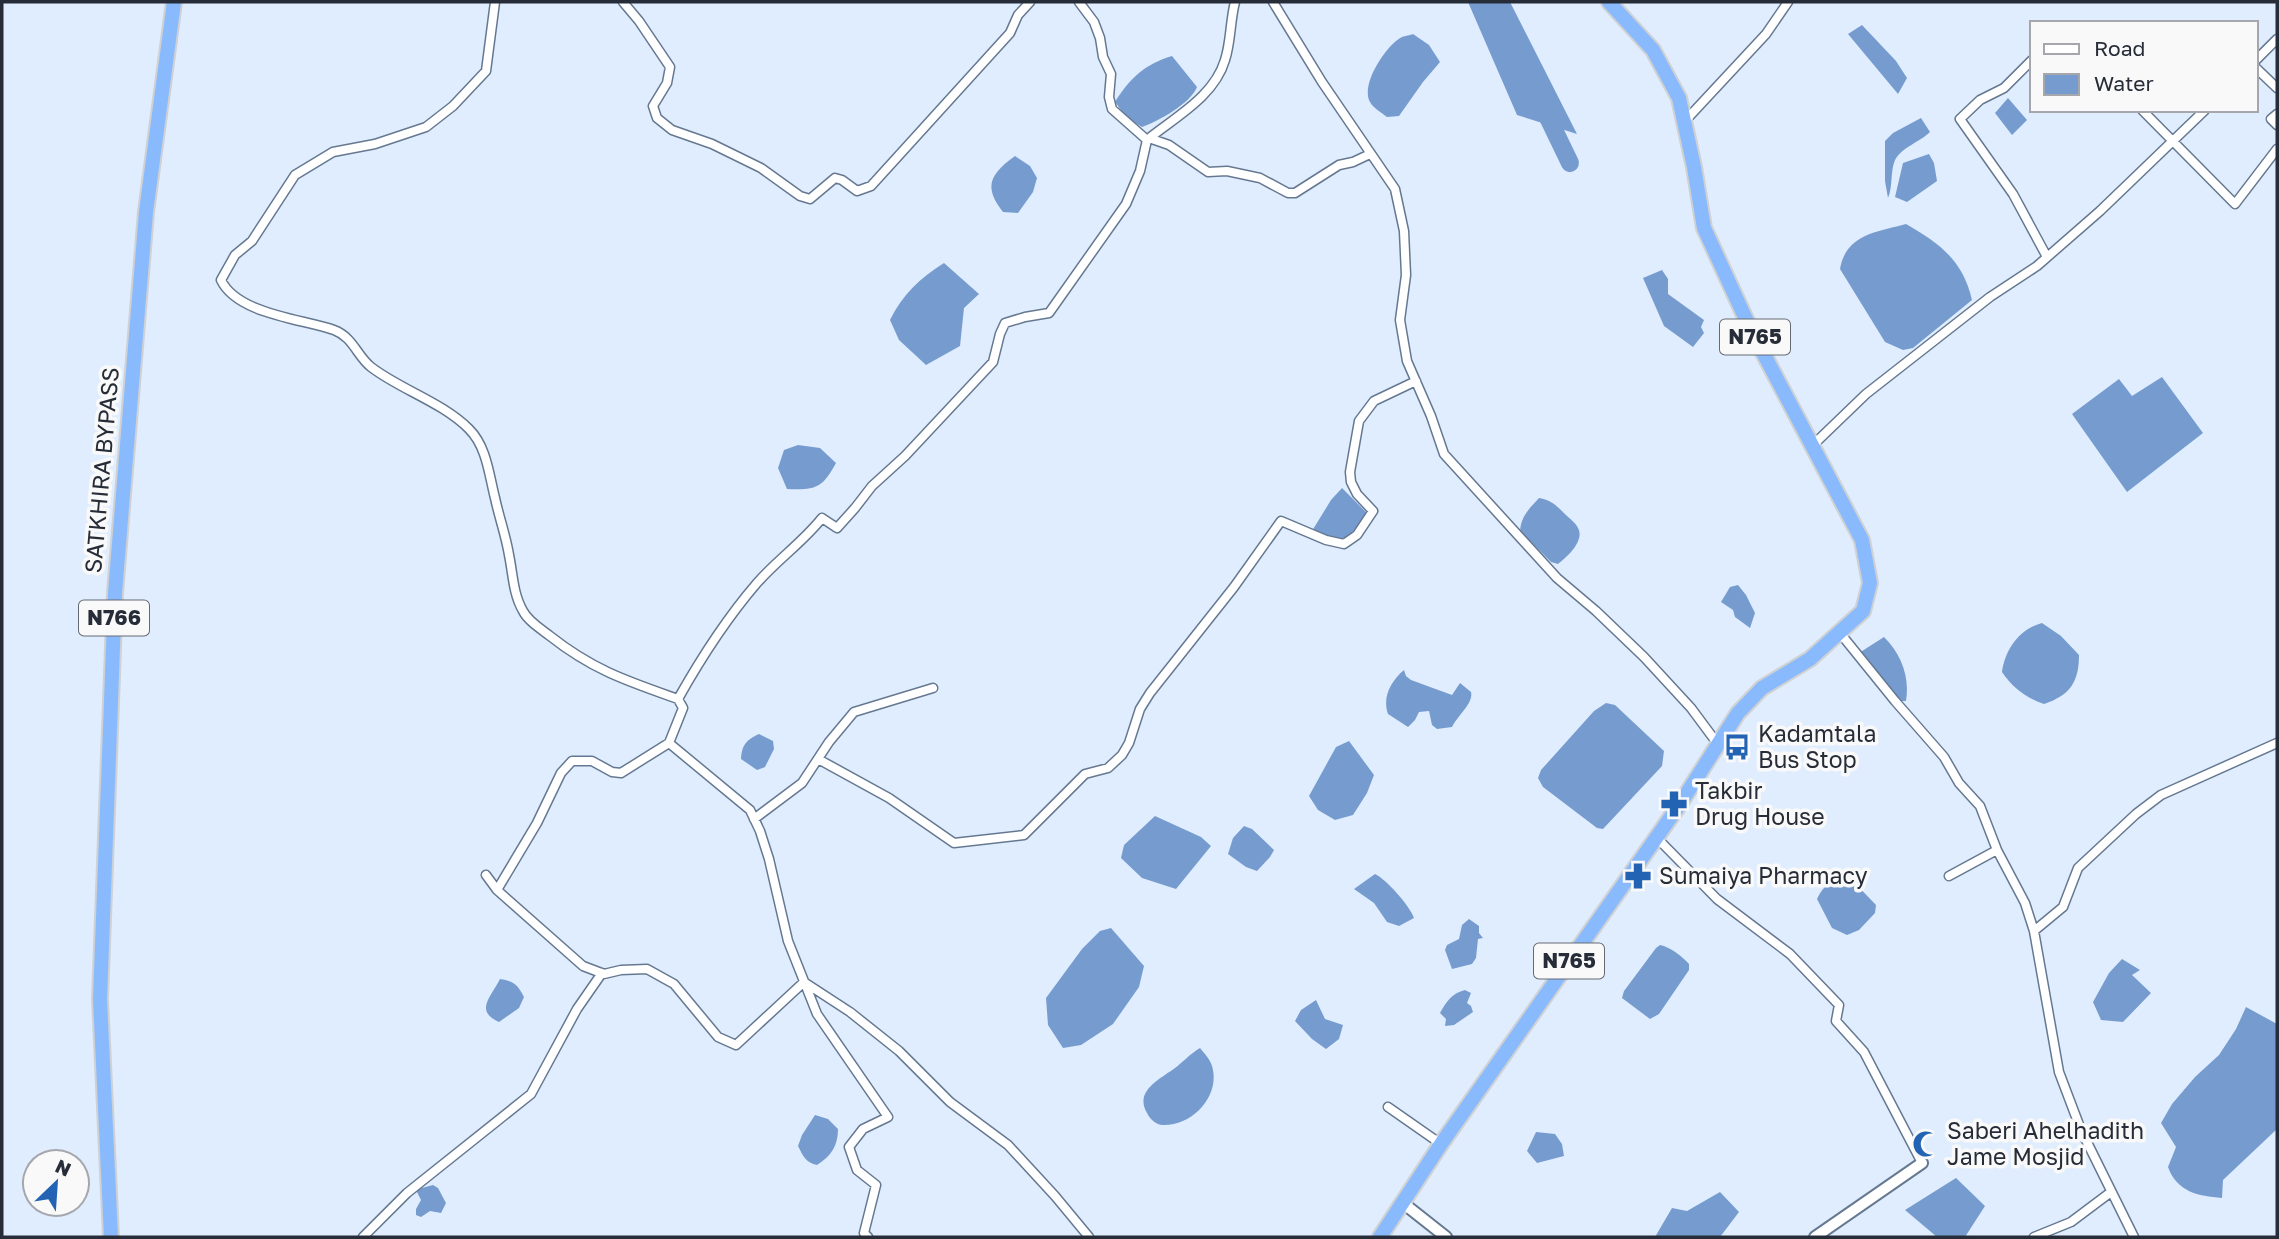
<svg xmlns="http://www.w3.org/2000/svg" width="2279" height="1239" viewBox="0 0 2279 1239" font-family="'Golos Text',sans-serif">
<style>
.water{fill:#769ccf}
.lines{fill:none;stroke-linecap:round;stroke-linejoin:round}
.river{stroke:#769ccf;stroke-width:18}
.minor-casing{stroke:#657891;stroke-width:11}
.tertiary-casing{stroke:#657891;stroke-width:14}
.trunk-casing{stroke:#cfd1d3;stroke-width:18}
.minor{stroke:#fff;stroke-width:8}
.tertiary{stroke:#fff;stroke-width:10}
.trunk{stroke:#8abafe;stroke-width:14}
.labels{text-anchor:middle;stroke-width:7;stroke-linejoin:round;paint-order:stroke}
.shield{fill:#f9f9f9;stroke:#656a72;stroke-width:2}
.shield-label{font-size:21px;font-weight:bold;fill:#262d38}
.street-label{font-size:23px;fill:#262d38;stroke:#f9f9f9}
.poi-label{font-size:23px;fill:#262d38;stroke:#f9f9f9;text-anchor:start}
</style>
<rect width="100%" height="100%" fill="#e0edfe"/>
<path class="water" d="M1468 2H1510L1577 134 1517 115Z
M1862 25 1896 61 1907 78 1898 94 1848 34Z
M1413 34 1429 45 1440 62 1423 82 1399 116 1387 117C1382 113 1373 108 1370 102 1360 85 1386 45 1402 37 1404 36 1411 35 1413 34Z
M1172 56 1197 87C1191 103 1159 121 1142 127L1127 118 1115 102C1130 78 1145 64 1172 56Z
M2008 98 2027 120 2012 135 1995 113Z
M1921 118 1930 132C1920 142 1902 147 1895 160 1890 172 1893 186 1888 198L1885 181V141L1893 133Z
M1929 154 1934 163 1937 181 1907 202 1895 197 1903 163Z
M1015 156 1030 166 1037 178 1033 192 1018 213 1003 212C983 187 990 174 1015 156Z
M1906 224C1939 243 1963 260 1972 300L1913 348 1903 350 1885 342 1840 269C1846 234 1877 232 1906 224Z
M944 263 979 294 964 308 960 346 926 365 899 340 890 320C902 295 920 278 944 263Z
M1662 270 1668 279V294L1704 320 1701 327 1704 333 1693 347 1664 326 1643 278Z
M2162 377 2203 433 2127 492 2072 414 2119 379 2132 396Z
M798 445 820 448 836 463C822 489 815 490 787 489L778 468 784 450Z
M1342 488 1366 512 1365 517 1348 538 1330 540 1312 531 1331 500Z
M1539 498C1552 500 1558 507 1566 515 1570 519 1576 523 1578 528 1585 541 1567 557 1558 564L1551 562 1520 531C1521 516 1529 509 1539 498Z
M1738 585 1746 595 1755 613 1750 628 1735 617 1733 610 1721 602 1730 587Z
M2042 623 2061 636 2079 655C2079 681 2071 695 2044 704 2026 698 2013 688 2002 672 2005 650 2019 629 2042 623Z
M1884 637C1901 654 1910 676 1906 701H1896L1859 653Z
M1404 670 1406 676 1411 680 1452 695 1460 683 1471 692C1474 703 1458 715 1452 727L1437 729 1432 725 1429 711 1419 712 1415 720 1408 727 1388 714C1382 697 1391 681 1404 670Z
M1606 703 1615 705 1664 751 1662 766 1603 829 1597 828 1543 787 1538 778 1541 770 1594 711Z
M759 734 773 741 774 749 765 767 757 770 741 759C742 745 746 740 759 734Z
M1349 741 1374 775 1367 793 1353 815 1335 820 1318 810 1309 796 1336 747Z
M1155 816 1201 837 1211 846 1176 889 1142 878 1121 858 1124 845Z
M1244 826 1252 829 1274 850 1270 857 1257 871 1246 867 1228 854 1233 838Z
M1375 874C1386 879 1410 906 1414 918L1399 926 1387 922 1374 903 1354 889Z
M1850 878 1876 905 1875 913 1859 930 1847 935 1832 928 1817 899C1825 883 1832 880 1850 878Z
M1469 919 1479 926V933L1483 938 1478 939 1476 958 1472 964 1452 969 1445 950 1447 945 1459 939 1462 925Z
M1111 928 1144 966 1139 987 1113 1024 1081 1045 1063 1048 1048 1025 1046 998 1082 949 1100 931Z
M1660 945C1670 947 1682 956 1689 964V970L1659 1014 1650 1019 1622 998 1624 991 1656 948Z
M2122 959 2140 970 2132 975 2151 993 2123 1022 2101 1020 2093 1002 2109 973Z
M500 979C514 981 518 985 524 997L519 1008 499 1022C474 1011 491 997 500 979Z
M1465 990 1471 993 1467 1003 1471 1006 1473 1012 1454 1025 1445 1026 1446 1019 1440 1013C1446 1002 1452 993 1465 990Z
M1316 1000 1325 1019 1343 1025 1339 1039 1326 1049 1312 1039 1295 1021 1301 1010Z
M2246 1007 2277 1024V1129L2223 1180 2222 1198C2198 1196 2177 1192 2168 1167L2176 1147 2161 1123 2172 1104 2195 1077 2219 1055 2236 1029Z
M1200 1048C1204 1053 1210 1059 1212 1066 1221 1095 1193 1126 1163 1125 1156 1125 1150 1119 1147 1113 1134 1091 1160 1079 1175 1068 1184 1061 1190 1054 1200 1048Z
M815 1115 828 1119 838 1129C838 1146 831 1156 817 1165 806 1163 803 1156 798 1146L802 1135Z
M1536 1132 1555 1134 1562 1144 1564 1156 1537 1163 1527 1151Z
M1956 1178 1985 1206 1965 1237H1937L1905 1210Z
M433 1185 438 1188 446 1203 441 1213 430 1211 421 1217 416 1215V1209L421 1200 417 1192 418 1189Z
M1720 1192 1739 1212 1720 1237H1655L1672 1208 1687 1211Z"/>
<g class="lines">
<path class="river" d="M1542 105 1570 163"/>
<g class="minor-casing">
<path id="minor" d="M495 2 486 71 453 106 426 127 375 144 333 152 295 175 252 241 235 255 221 280C237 314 302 319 334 330 353 337 357 356 371 367 401 390 442 402 469 429 487 447 489 475 495 498 499 517 506 536 509 555 513 574 513 594 523 611 528 621 541 629 550 636 593 670 627 681 678 699 701 658 726 619 757 583 777 560 803 542 822 518L837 528 855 508 872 486 905 456 993 362 1000 334 1005 323 1025 317 1049 313 1126 204 1140 171 1147 140
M623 2 639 21 670 67 667 83 653 106 657 118 672 130 712 144 761 168 800 196 810 199 835 178 842 180 857 191 871 186 1010 33 1018 15 1030 2
M1079 2 1094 22 1100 38 1103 57 1111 74 1109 97 1112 109 1147 140C1175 117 1214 97 1225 60 1231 42 1230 21 1235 2
M1273 2 1322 82 1395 189 1404 231 1406 275 1400 320 1407 361 1431 416 1444 454 1557 578 1596 611 1644 657 1691 708 1717 743
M2032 60 2004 88 1980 100 1960 119 2013 194 2047 257
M2256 60 2277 39
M2256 68 2277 88
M2142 110 2235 204 2277 149
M2277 114 2271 119 2277 125
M1685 121 1766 34 1788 2
M1149 138 1169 145 1208 172 1227 171 1260 178 1288 193H1295L1339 165 1353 162 1370 154
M1812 446 1866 394 1990 297 2037 266 2100 211 2205 110
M1840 633 1895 701 1944 757 1959 783 1980 806 1997 850
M678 699 683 708 669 743 750 810 760 831 769 859 788 941 817 1014 888 1117 863 1129 849 1147 857 1170 876 1185 864 1233 868 1237
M669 743 621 773 612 772 592 761H572L561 773 537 823 497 890 583 966 604 974 621 970 647 969 674 984 718 1037 736 1045 804 982 850 1012 899 1051 950 1102 1008 1145 1055 1196 1089 1237
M818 759 889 798 954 843 1024 835 1085 774 1108 768 1122 755 1129 743 1140 709 1150 693 1234 587 1281 521 1326 540 1344 544 1357 535 1373 511 1357 494 1351 482 1350 472 1359 421 1374 401 1416 381
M754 819 802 783 829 742 854 712 933 688
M1656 837 1717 899 1790 954 1839 1005 1836 1021 1864 1052 1922 1163
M486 875 497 890
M1949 876 1997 850 2025 903 2034 931 2063 907 2078 868 2136 814 2161 795 2277 743
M2034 931 2059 1072 2081 1130 2134 1237
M1388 1107 1441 1144
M363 1237 407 1193 531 1094 577 1009 602 973
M2034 1237 2071 1222 2111 1192"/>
</g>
<g class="tertiary-casing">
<path id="tertiary" d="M1403 1203 1446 1237
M1815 1237 1922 1163"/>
</g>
<g class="trunk-casing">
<path id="trunk" d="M111 1237 100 999 115 593 146 212 174 2
M1380 1237 1441 1144 1680 804 1738 713 1762 688 1810 659 1863 611 1870 583 1862 540 1750 328 1704 228 1694 167 1679 98 1653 50 1609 2"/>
</g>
<use href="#minor" class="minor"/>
<use href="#tertiary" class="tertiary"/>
<use href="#trunk" class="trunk"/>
</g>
<defs>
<g id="bus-bare" transform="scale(2.1)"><path d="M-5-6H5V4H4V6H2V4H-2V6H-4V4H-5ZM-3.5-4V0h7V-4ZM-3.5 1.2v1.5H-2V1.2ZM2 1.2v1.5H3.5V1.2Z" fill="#2363b4" stroke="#f9f9f9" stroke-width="2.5" paint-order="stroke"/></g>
<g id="pharmacy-bare" transform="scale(2.1)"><path d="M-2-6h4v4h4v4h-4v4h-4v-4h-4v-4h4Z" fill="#2363b4" stroke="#f9f9f9" stroke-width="2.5" paint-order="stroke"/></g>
<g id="mosque-bare" transform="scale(2.1)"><path d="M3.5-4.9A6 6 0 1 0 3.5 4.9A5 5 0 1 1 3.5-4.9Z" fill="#2363b4" stroke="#f9f9f9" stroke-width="2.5" paint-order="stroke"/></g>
</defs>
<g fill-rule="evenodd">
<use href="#bus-bare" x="1737" y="747"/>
<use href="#pharmacy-bare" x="1674" y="804"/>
<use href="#pharmacy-bare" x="1638" y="876"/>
<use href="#mosque-bare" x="1926" y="1144"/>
</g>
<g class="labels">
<g class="shield">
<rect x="1720" y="319.5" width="70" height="35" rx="5"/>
<rect x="79" y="600.5" width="70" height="35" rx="5"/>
<rect x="1534" y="943.5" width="70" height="35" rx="5"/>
</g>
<g class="shield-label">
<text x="1755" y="344">N765</text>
<text x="114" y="625">N766</text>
<text x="1569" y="968">N765</text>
</g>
<g class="street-label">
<text transform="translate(102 470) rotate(-85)" y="8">SATKHIRA BYPASS</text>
</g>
<g class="poi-label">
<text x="1758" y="742">Kadamtala<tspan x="1758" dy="26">Bus Stop</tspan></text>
<text x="1695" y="799">Takbir<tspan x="1695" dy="26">Drug House</tspan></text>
<text x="1659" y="884">Sumaiya Pharmacy</text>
<text x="1947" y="1139">Saberi Ahelhadith<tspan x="1947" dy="26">Jame Mosjid</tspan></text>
</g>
</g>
<rect width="2279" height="1239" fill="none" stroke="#262d38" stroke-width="7"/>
<rect x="2030" y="21" width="228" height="91" fill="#f9f9f9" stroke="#a5a7ac" stroke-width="2"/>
<rect x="2044" y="44" width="35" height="10" fill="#ffffff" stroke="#a5a7ac" stroke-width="2"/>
<text x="2094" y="56" font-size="21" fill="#262d38">Road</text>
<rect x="2044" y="74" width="35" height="21" fill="#769ccf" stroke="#a5a7ac" stroke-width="2"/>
<text x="2094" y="91" font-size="21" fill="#262d38">Water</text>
<g transform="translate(56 1183) rotate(25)"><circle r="33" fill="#f9f9f9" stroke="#a5a7ac" stroke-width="2"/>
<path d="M0-5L12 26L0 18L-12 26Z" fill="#2363b4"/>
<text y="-10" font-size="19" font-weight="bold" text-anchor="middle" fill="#262d38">N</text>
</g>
</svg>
